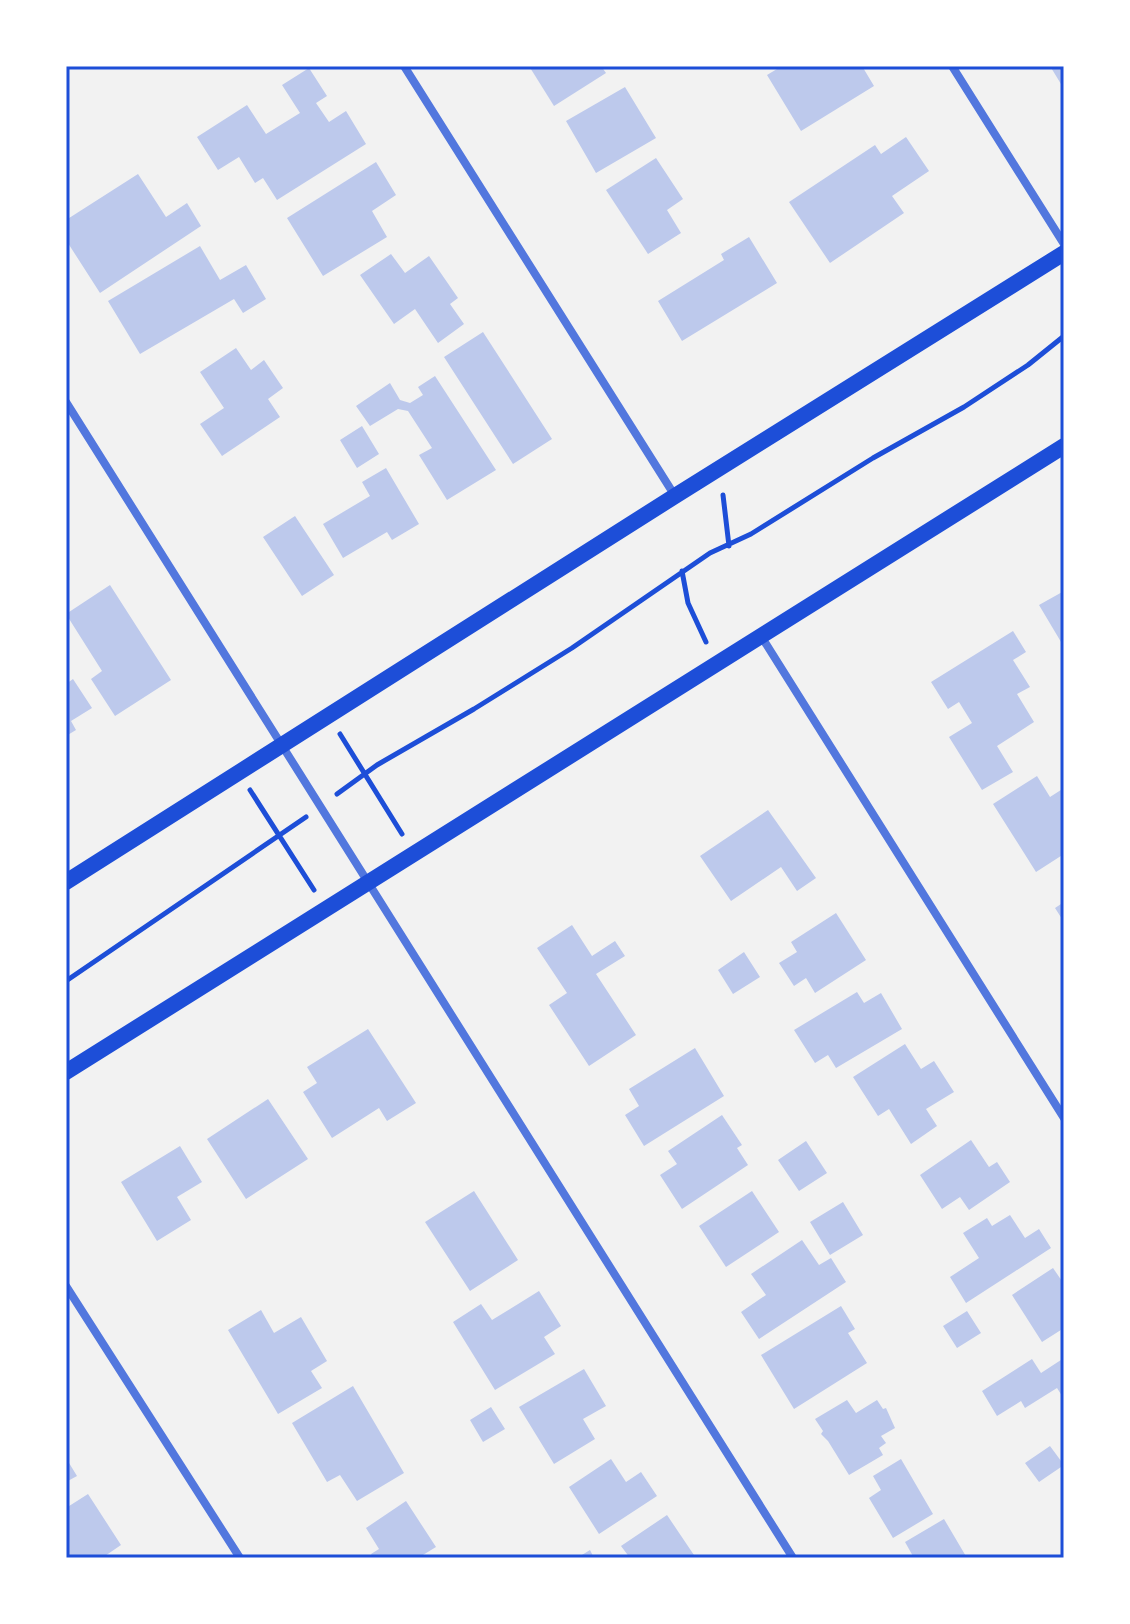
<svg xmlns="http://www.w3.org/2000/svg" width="1130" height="1624" viewBox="0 0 1130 1624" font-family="'Titillium Web',sans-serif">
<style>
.building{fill:#bdc9ec}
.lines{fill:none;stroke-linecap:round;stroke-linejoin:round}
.path{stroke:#1d4ed8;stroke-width:5}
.minor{stroke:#5277de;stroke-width:8}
.secondary{stroke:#1d4ed8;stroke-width:16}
.neatline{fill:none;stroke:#1d4ed8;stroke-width:3}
</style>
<rect width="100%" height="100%" fill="#f2f2f2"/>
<path class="building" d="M529 66H601L606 73 554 106Z
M782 66H862L874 86 801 131 767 75Z
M1050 66H1064V89Z
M309 68 327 96 316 103 329 122 346 111 366 144 277 200 263 178 255 183 239 157 218 170 197 137 247 105 266 134 300 113 282 85Z
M625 87 656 138 596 173 566 121Z
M906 137 929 171 892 196 904 213 830 263 789 202 875 145 881 154Z
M656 158 683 199 667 210 681 233 648 254 606 190Z
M376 162 396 195 372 211 387 237 323 276 287 218Z
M138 174 166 217 187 203 201 226 100 293 66 240V220Z
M749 237 777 283 682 341 658 301 724 260 721 254Z
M200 246 220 280 246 265 266 299 243 313 234 299 140 354 108 301Z
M391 254 405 273 429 256 458 298 450 304 464 324 438 343 415 309 394 324 360 275Z
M483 332 552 439 513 464 444 357Z
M236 348 251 370 264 360 283 388 268 399 280 417 222 456 200 424 224 408 200 372Z
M435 376 496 470 447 500 419 455 432 448 408 411 398 409 370 426 356 406 390 383 400 400 410 403 423 395 418 387Z
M362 426 379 454 357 468 340 440Z
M386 468 419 524 392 540 387 532 343 558 323 524 370 496 362 482Z
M295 516 334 575 302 596 263 537Z
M110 585 171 680 115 716 91 679 102 671 66 614Z
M1064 591V647L1039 605Z
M1013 631 1026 652 1013 660 1030 687 1017 694 1034 722 997 746 1013 772 982 790 949 737 972 723 959 702 948 709 931 682Z
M73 679 92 708 71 721 76 730 66 736V684Z
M1037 776 1050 797 1064 788V854L1036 872 993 804Z
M768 810 816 878 797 891 781 867 731 901 700 856Z
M1064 902V922L1055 908Z
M836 913 866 960 815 993 806 978 794 986 779 963 797 952 791 942Z
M572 925 592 956 615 941 625 956 596 974 636 1035 589 1066 549 1005 567 993 537 948Z
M744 952 760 977 733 994 718 970Z
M857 992 864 1003 881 993 902 1029 836 1068 828 1055 815 1063 794 1030Z
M368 1029 416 1103 387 1121 379 1108 332 1138 303 1092 317 1083 307 1067Z
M905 1044 921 1069 934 1061 954 1092 926 1109 937 1126 911 1144 889 1109 878 1116 853 1077Z
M695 1048 724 1096 644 1146 625 1115 639 1106 629 1089Z
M268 1099 308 1159 246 1199 207 1139Z
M722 1115 742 1145 737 1148 748 1165 682 1209 660 1175 677 1164 668 1151Z
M971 1140 989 1167 997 1162 1010 1182 969 1210 960 1197 942 1209 920 1175Z
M806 1141 827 1173 799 1191 778 1160Z
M180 1146 202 1182 177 1197 191 1220 157 1241 121 1182Z
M474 1191 518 1260 470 1291 425 1222Z
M752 1191 779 1232 726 1267 699 1226Z
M843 1202 863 1235 830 1255 810 1222Z
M1010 1215 1025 1238 1039 1229 1051 1248 966 1303 950 1277 979 1258 963 1233 987 1218 992 1226Z
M802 1240 819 1265 831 1258 846 1282 759 1339 741 1312 766 1295 751 1274Z
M1053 1268 1064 1284V1328L1042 1342 1012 1295Z
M539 1291 561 1326 544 1337 555 1354 495 1390 453 1322 481 1304 492 1320Z
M841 1306 855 1329 848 1333 867 1363 794 1409 761 1355Z
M261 1310 274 1333 301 1317 327 1361 311 1371 322 1388 278 1414 228 1330Z
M967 1311 981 1333 957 1348 943 1326Z
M1064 1358V1399L1057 1388 1025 1408 1021 1401 997 1416 982 1391 1032 1359 1041 1373Z
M584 1369 606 1406 583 1419 595 1439 554 1464 519 1407Z
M353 1386 404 1473 357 1501 340 1475 327 1482 292 1423Z
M847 1400 856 1413 877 1400 883 1409 886 1408 895 1428 881 1436 886 1443 879 1448 883 1455 849 1475 828 1441 821 1434 823 1431 815 1419Z
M491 1407 505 1429 483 1442 470 1420Z
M1050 1446 1064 1465 1039 1482 1025 1463Z
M66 1458 77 1476 66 1482Z
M611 1459 626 1482 641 1472 657 1496 599 1534 569 1487Z
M901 1459 933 1514 893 1538 869 1498 881 1490 873 1476Z
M88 1494 121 1545 102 1558H66V1508Z
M406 1501 436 1547 418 1558H373L371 1554 379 1549 366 1528Z
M667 1515 696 1558H630L621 1546Z
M944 1519 967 1558H914L905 1542Z
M590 1550 594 1558H577Z"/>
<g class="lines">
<path class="path" d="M723 495 729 546
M682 571 688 603 706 642
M340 734 402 834
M250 790 314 890
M337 794 377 765 474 709 572 648 710 553 751 534 873 458 964 407 1028 365 1064 336
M66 981 306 817"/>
<path class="minor" d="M404 66 675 496
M952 66 1064 244
M66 402 793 1558
M761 636 1064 1118
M66 1286 240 1558"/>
<path class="secondary" d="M66 882 675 496 1064 253
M66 1072 1064 446"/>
</g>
<rect width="1130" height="1624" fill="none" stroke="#ffffff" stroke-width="136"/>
<rect x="68" y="68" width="994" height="1488" class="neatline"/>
</svg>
